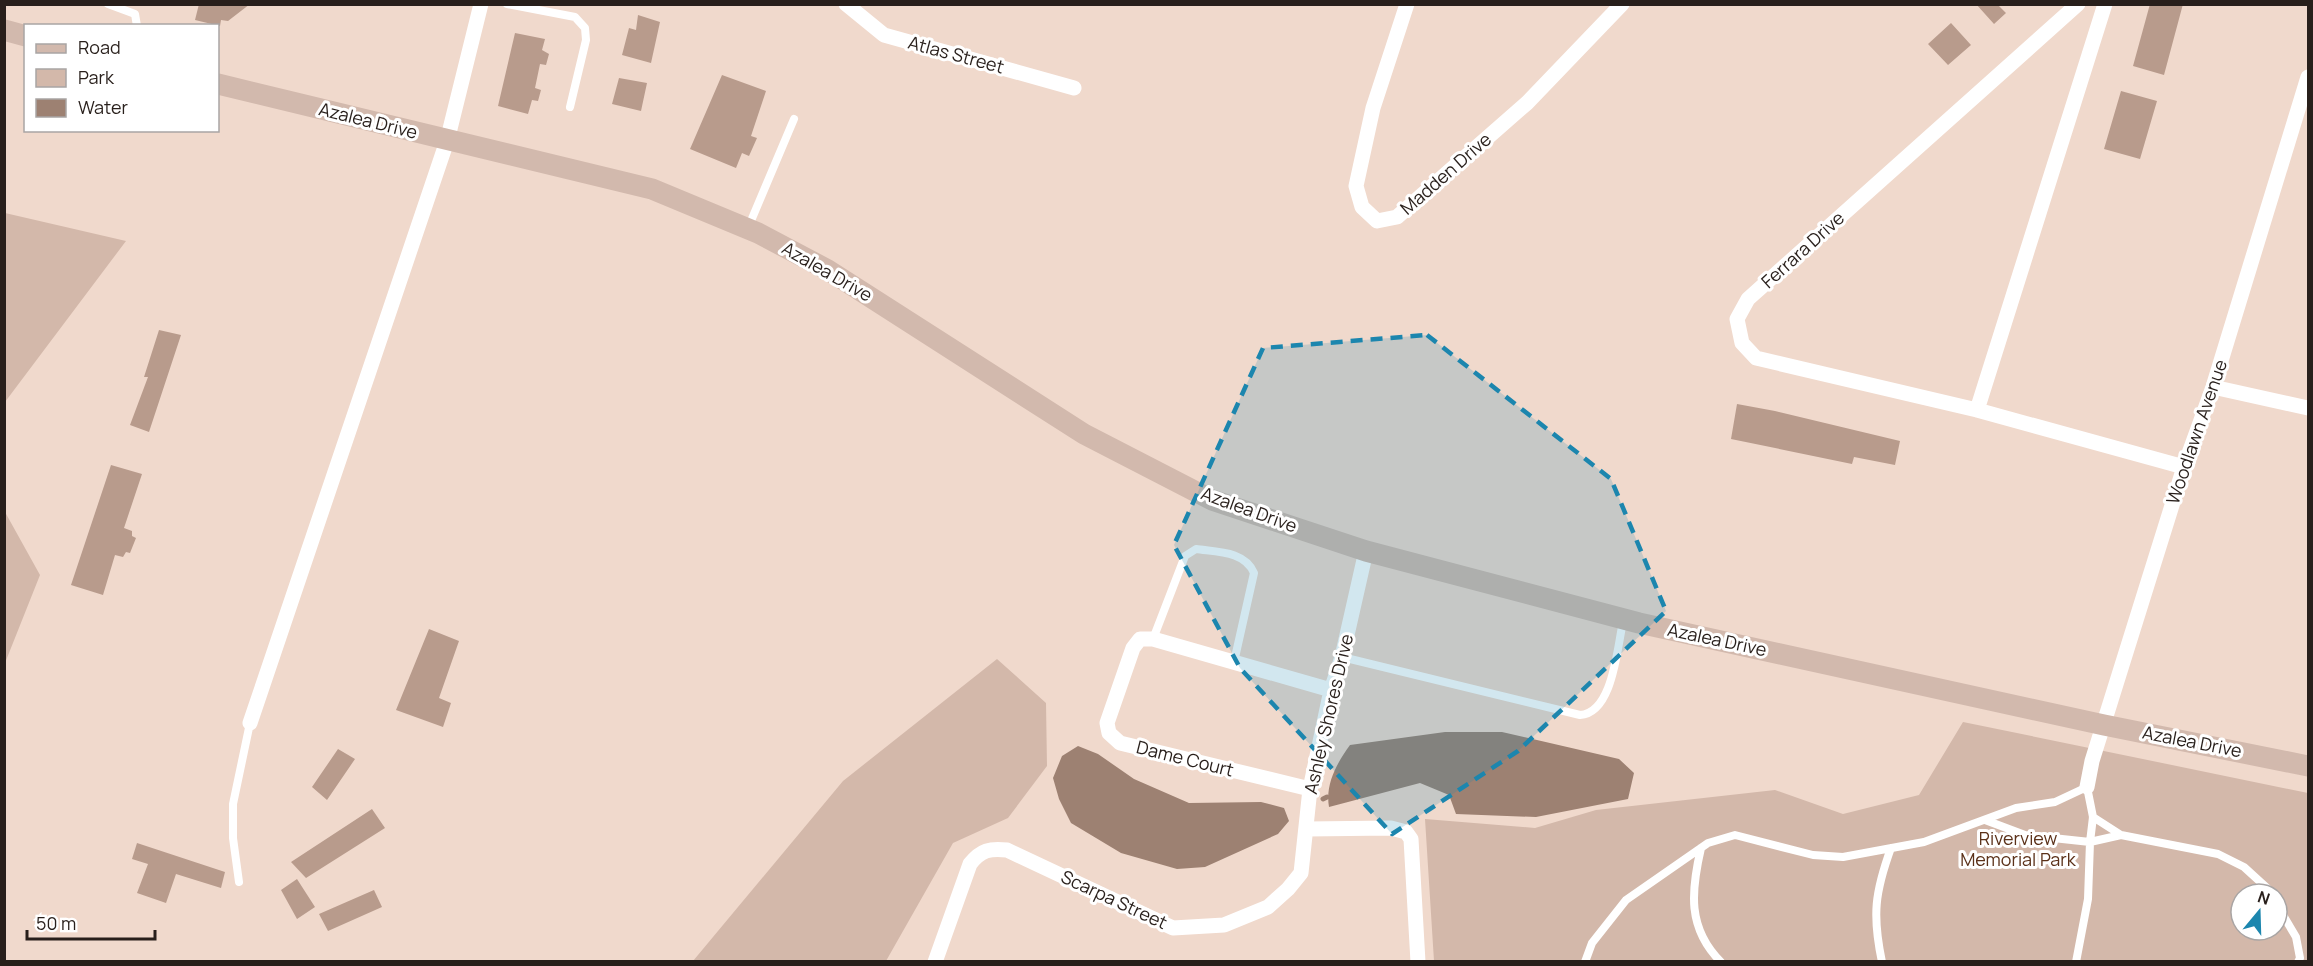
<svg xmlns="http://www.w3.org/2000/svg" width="2313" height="966" viewBox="0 0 2313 966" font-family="Manrope,sans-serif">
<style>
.green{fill:#d3b8aa;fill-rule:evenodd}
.water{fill:#9d8172}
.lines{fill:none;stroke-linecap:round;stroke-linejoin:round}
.stream{stroke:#9d8172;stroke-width:5}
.building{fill:#b89b8c}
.lane{stroke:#fff;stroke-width:8}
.street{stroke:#fff;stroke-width:15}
.secondary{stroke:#d2b9ad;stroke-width:21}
.marked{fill:#1c86ae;fill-opacity:0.2;stroke:#1c86ae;stroke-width:4.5;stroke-dasharray:12 8;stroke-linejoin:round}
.labels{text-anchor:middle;stroke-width:6;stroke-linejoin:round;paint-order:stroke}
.street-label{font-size:18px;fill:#281f1b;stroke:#fff}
.park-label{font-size:18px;fill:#5b3119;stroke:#fff}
</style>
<rect width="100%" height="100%" fill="#f0d9cc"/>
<path class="green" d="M5 213 126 241 5 402 4 213Z
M5 512 40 575 5 663Z
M997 659 1046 703 1047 766 1008 818 953 843 886 961H693L843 781Z
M1963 722 2308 793V961H1434L1425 819 1535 828 1596 810 1775 790 1843 814 1919 795ZM2241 894H2277V930H2241Z"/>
<path class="water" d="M1445 732H1502L1619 759 1634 773 1628 799 1536 817 1456 814 1449 795 1420 783 1329 807C1325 784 1337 763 1350 745Z
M1078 746 1098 754 1134 779 1189 803 1261 802 1284 808 1289 821 1278 834 1205 867 1177 869 1121 853 1071 823 1059 799 1053 778 1062 756Z"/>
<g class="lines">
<path class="stream" d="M1323 799 1327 797"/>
</g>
<path class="building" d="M199 4H250L228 21 221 20 220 26 195 20Z
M1976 4H1997L2006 13 1994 24Z
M2150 4H2183L2164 75 2133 66Z
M638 15 660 22 651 63 622 55 629 28 636 30Z
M1951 23 1971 45 1948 65 1928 44Z
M515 33 545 39 542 50 549 54 546 65 540 64 535 88 541 90 538 101 532 100 528 114 498 106Z
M722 75 766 91 751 136 757 138 749 156 742 153 736 168 690 149Z
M619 78 647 83 641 111 612 104Z
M2121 91 2157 101 2140 159 2104 149Z
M159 330 181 335 149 432 130 425 148 377H144Z
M1737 404 1775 411 1900 441 1895 465 1854 457 1852 464 1731 439Z
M111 465 142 474 124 528 132 531V536L136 538 130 553 126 552 123 557 115 555 103 595 71 585Z
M429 629 459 641 439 698 451 703 443 727 396 710Z
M338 749 355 759 327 800 312 787Z
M372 809 385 828 306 878 291 862Z
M137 843 225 872 221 888 176 874 166 903 137 893 148 864 132 859Z
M297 879 315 907 297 919 281 890Z
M374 890 382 907 328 931 319 914Z"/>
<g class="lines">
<path class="lane" d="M108 4 135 14 137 26
M507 4 575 17 585 28 586 40 570 107
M748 228 794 119
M1153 639 1185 556 1196 549C1217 552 1245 551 1254 573L1234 662
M1342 657 1580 715C1613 713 1617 648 1623 622
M2093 817 2121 835 2218 854 2244 867 2267 888 2271 894
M1985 820 2025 835 2090 842 2121 835
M1701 848C1691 891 1687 928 1721 962
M239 882 233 838V804L250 723
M2277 905 2296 937 2300 958 2298 962
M1585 962 1592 943 1626 900 1708 843 1735 835 1813 855 1843 857 1924 842 2016 808 2055 802 2087 787 2093 817 2090 842 2088 899 2076 962
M1882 962C1872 915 1875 892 1891 848"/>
<path class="street" d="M846 4 884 35 1074 88
M1407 4 1373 108 1356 186 1362 207 1377 221 1397 217 1527 103 1622 4
M2078 4 1748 299 1737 319 1742 343 1756 358 1977 410 2184 467
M2213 387 2308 408
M1977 410 2105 4
M250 723 447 141 481 4
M2087 787 2092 761 2184 467 2213 387 2308 77
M1310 789 1120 743 1109 733 1107 723 1133 648 1140 639H1153L1331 690
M1307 829 1391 828 1406 832 1411 839 1418 962
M935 962 970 864C981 850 990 848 1007 850L1173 928 1224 925 1268 907 1288 889 1301 873 1310 789 1331 690 1342 657 1366 551"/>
<path class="secondary" d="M4 30 26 36
M218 84 652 189 758 233 828 270 1084 434 1212 500 1366 551 1639 623 2104 725 2308 766"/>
</g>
<path class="marked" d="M1427 335 1611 479 1666 611 1518 751 1392 834 1240 668 1174 545 1263 348Z"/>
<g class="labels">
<g class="street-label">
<text transform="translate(956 55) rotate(15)" y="6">Atlas Street</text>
<text transform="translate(368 121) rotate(14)" y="6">Azalea Drive</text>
<text transform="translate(1446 174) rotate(-41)" y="6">Madden Drive</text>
<text transform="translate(1803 250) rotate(-42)" y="6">Ferrara Drive</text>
<text transform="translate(827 272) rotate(30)" y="6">Azalea Drive</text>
<text transform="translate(2197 432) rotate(-71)" y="6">Woodlawn Avenue</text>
<text transform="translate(1249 510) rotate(20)" y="6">Azalea Drive</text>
<text transform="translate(1717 640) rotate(12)" y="6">Azalea Drive</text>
<text transform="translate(1329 714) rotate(-77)" y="6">Ashley Shores Drive</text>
<text transform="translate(2192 742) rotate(11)" y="6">Azalea Drive</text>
<text transform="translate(1185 759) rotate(14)" y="6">Dame Court</text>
<text transform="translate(1114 900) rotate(25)" y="6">Scarpa Street</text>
</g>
<g class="park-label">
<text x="2018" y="845">Riverview<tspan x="2018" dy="21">Memorial Park</tspan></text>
</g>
</g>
<rect width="2313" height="966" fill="none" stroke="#281f1b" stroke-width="12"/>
<rect x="24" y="24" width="195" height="108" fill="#ffffff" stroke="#a9a5a4" stroke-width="1.5"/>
<rect x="36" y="44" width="30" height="9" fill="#d2b9ad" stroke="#a9a5a4" stroke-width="1.5"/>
<text x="78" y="54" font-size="18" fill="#281f1b">Road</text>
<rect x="36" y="69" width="30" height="18" fill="#d3b8aa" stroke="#a9a5a4" stroke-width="1.5"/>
<text x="78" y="84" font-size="18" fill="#281f1b">Park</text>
<rect x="36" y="99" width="30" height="18" fill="#9d8172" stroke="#a9a5a4" stroke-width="1.5"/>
<text x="78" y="114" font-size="18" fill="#281f1b">Water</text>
<g transform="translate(2259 912) rotate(19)"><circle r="28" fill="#ffffff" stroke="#a9a5a4" stroke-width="1.5"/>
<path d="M0-4.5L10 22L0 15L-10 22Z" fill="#1c86ae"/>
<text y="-9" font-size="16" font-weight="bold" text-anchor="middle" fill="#281f1b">N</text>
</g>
<path d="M27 930v9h128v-9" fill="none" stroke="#281f1b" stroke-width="3"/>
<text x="36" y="930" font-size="18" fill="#281f1b" stroke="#ffffff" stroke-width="4.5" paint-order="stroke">50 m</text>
</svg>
